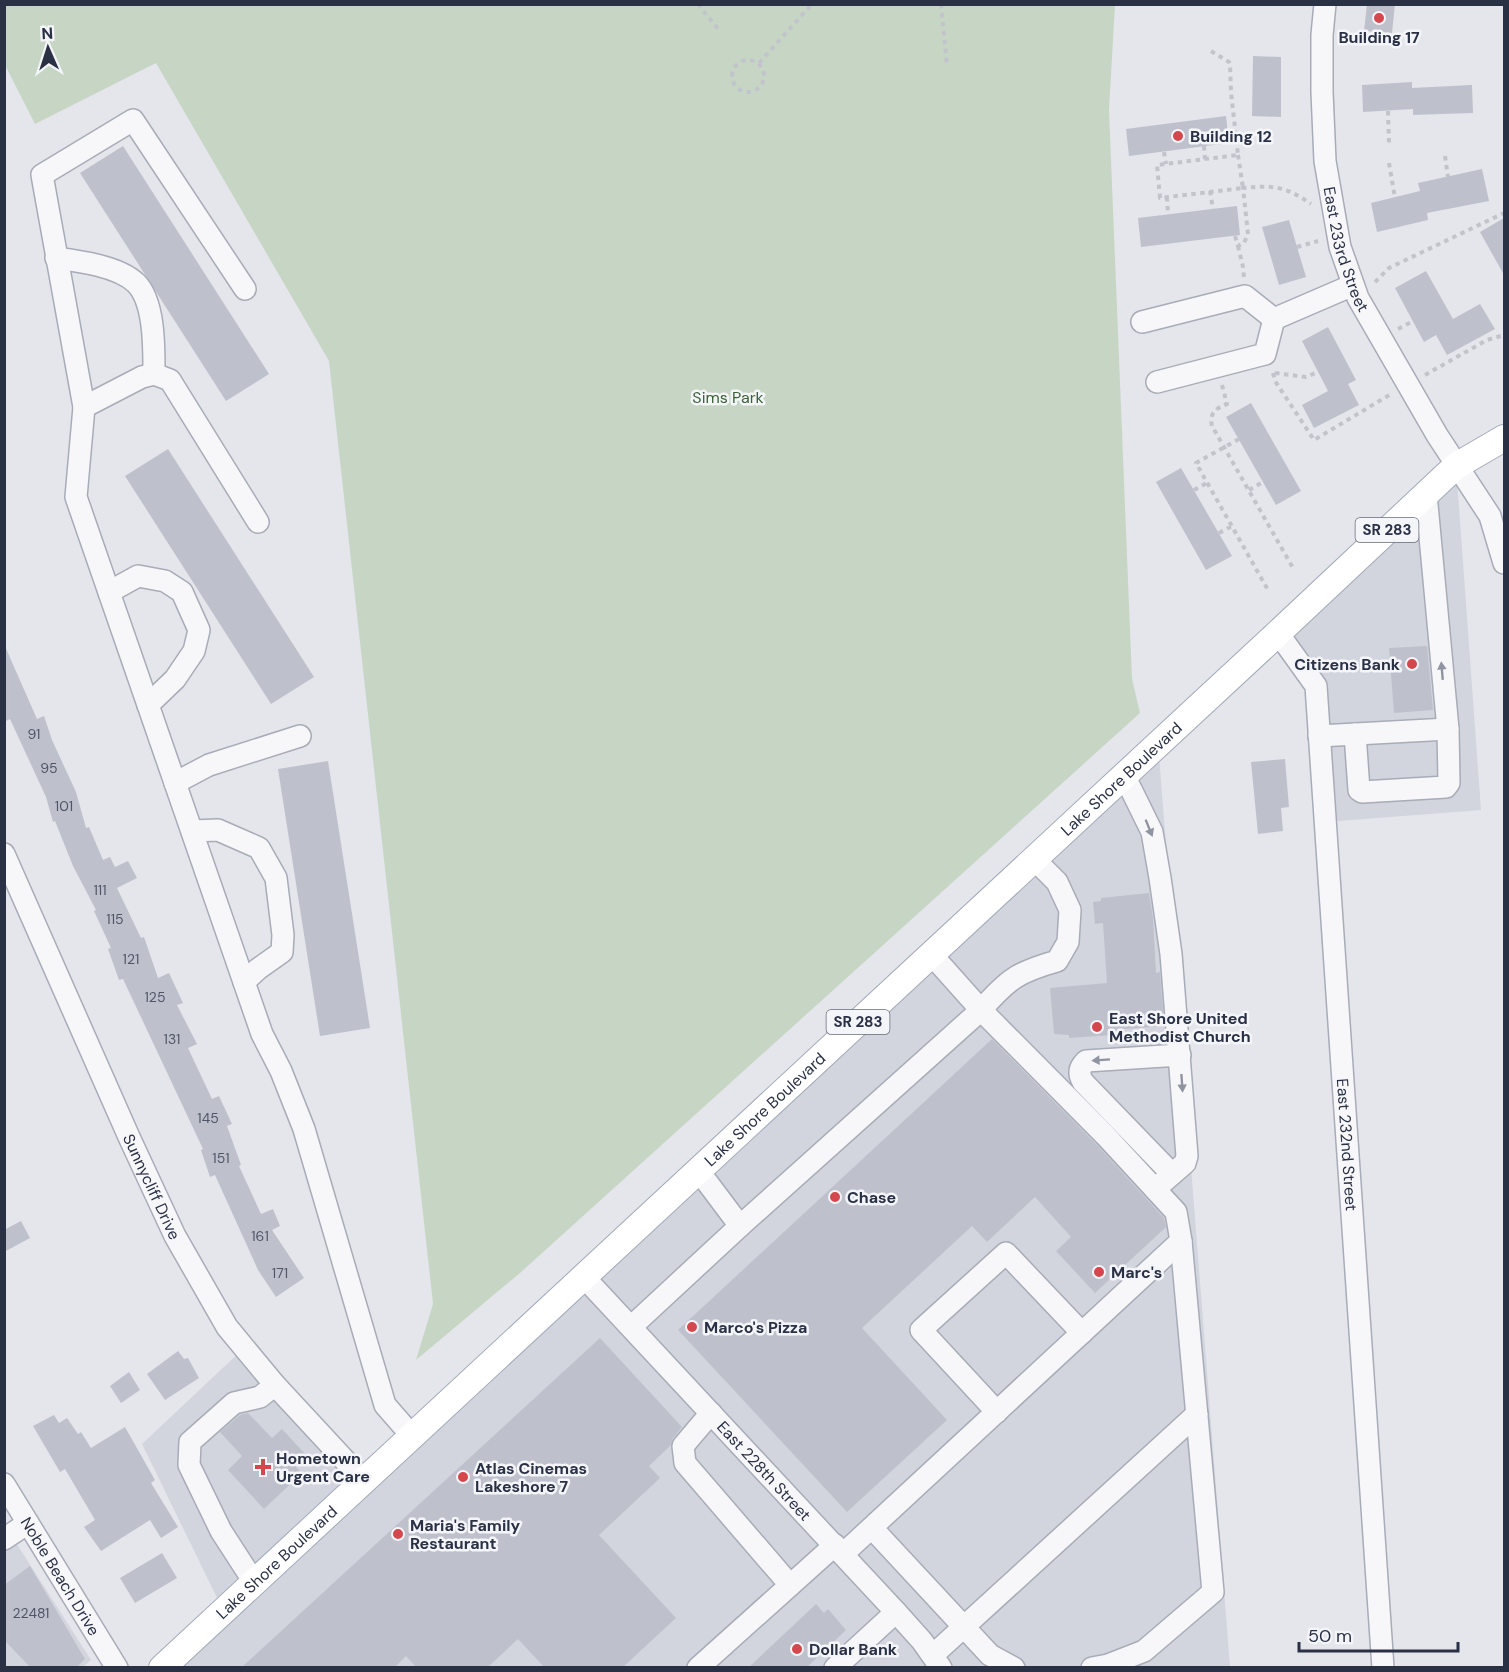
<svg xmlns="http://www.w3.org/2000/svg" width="1509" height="1672" viewBox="0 0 1509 1672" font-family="'DM Sans',sans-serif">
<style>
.built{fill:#d2d5de}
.green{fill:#c7d6c4}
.building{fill:#bec1cc}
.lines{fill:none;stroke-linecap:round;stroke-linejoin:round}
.minor-casing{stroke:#a8acb7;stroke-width:24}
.major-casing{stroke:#a2a9b8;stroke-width:28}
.path{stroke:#c2c4cb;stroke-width:4;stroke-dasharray:4.5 4.5;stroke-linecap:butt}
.minor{stroke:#f7f7fa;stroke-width:21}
.major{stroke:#fff;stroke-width:26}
.oneway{fill:#9094a0}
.poi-dot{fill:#d3474d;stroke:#f4f5f9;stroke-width:2}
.labels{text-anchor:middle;stroke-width:5;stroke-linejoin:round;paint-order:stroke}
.number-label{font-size:14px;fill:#4f5567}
.shield{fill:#f4f5f9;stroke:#676c7b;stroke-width:1.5}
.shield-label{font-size:15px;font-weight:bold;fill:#2a3145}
.poi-label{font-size:16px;font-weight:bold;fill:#2a3145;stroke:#f4f5f9;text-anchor:start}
.street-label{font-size:16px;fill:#2a3145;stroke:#f4f5f9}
.park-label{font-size:16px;fill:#3b6137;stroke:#f4f5f9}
</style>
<rect width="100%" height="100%" fill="#e4e6ec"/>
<path class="built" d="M1456 466 1481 810 1325 822 1316 686 1278 633Z
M1158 743 1230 1667H162L223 1610 142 1444 244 1348 364 1480Z
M4 1524 91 1660 83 1667H5Z"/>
<path class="green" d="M5 4 1115 5 1109 110 1132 679 1140 713 520 1273 416 1360 433 1304 329 361 156 63 35 124 5 65Z"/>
<path class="building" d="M1367 4H1395L1392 33 1364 31Z
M1253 56 1281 57V117L1252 116Z
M1412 82V88L1472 85 1473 113 1413 115V109L1363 112 1362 85Z
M1226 116 1229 143 1129 156 1126 129Z
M123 146 269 374 226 401 80 173Z
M1482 169 1489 201 1427 213 1428 220 1377 232 1371 203 1420 191 1418 183Z
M1237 206 1240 235 1141 247 1138 218Z
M1504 218V275L1480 232Z
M1289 220 1306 277 1279 285 1262 227Z
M1426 271 1453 319 1480 304 1495 329 1447 355 1436 335 1424 342 1395 288Z
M1328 327 1356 380 1348 384 1359 405 1314 428 1302 405 1328 391 1302 341Z
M1251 403 1301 491 1276 505 1226 417Z
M168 449 314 677 271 704 125 476Z
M1181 468 1232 556 1206 570 1156 482Z
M4 644 37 719 44 716 52 740 76 792 86 828 89 827 103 860 110 857 115 867 128 861 137 878 117 888 141 938 144 937 158 978 169 973 183 1003 177 1005 197 1044 188 1048 212 1099 219 1096 232 1124 227 1126 241 1165 239 1166 261 1214 273 1209 280 1226 272 1230 304 1278 276 1297 258 1270 215 1175 210 1177 201 1150 203 1149 123 979 119 980 108 949 111 948 94 911 96 910 73 866 55 821 53 822 46 797 10 719 4 722Z
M1427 646 1433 710 1394 713 1389 648Z
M1285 759 1289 807 1281 808 1283 831 1258 834 1251 762Z
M328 761 370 1028 320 1036 278 769Z
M1149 893 1153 918 1156 973 1160 972 1164 1026 1112 1030 1113 1035 1069 1038V1035L1054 1034 1050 988 1107 983 1103 923 1095 924 1093 902 1101 901V898Z
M992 1039 1096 1144 1164 1218 1166 1227 1095 1293 1056 1251 1071 1237 1035 1197 987 1242 972 1226 862 1328 947 1420 847 1512 678 1330Z
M21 1221 30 1238 4 1252V1230Z
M600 1338 682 1427 673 1438 670 1446 649 1466 660 1478 599 1535 676 1618 622 1668H545L518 1639 487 1668H417L406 1656 394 1668H241Z
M178 1351 184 1359 188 1358 199 1378 165 1400 147 1374Z
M129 1372 140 1390 121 1403 110 1386Z
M248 1413 272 1438 282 1429 306 1455 294 1465 302 1473 264 1509 228 1470 242 1456 220 1432 240 1415Z
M54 1415 59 1423 67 1418 78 1434 81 1432 91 1448 125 1427 155 1480 151 1483 178 1527 161 1538 150 1520 101 1551 84 1527 95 1520 65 1469 60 1472 33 1426Z
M162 1553 177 1578 135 1603 120 1578Z
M30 1566 85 1659 76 1668H31L4 1640V1585Z
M816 1604 824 1613 828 1609 846 1630 806 1668H748Z"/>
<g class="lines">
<g class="minor-casing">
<g id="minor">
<path id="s1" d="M1325 4 1322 35V92L1325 161 1340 247 1358 298 1437 435 1490 516 1504 563"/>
<path d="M56 258C79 261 118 266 136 283 155 302 154 349 154 374"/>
<path d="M245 289 133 120 42 175 84 407 76 497 262 1034 281 1071 304 1129 385 1405 412 1436"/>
<path d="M1142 322 1245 296 1274 319"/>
<path d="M1157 382 1265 354 1274 319 1353 285"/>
<path d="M84 407 142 377 154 374 170 380 258 522"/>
<path d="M109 592 138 576 165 581 182 592 199 630 194 651 175 679 148 705"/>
<path id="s2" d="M1278 633 1316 686 1383 1668"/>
<path d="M1355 734 1359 790 1362 792 1446 787 1449 783 1448 729 1426 494"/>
<path d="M1319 736 1448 729"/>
<path d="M1124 775 1152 832 1160 878 1171 954 1187 1156 1185 1163 1155 1189"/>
<path d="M175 783 209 765 300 736"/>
<path d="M192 831 218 830 259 848 276 878 283 935 282 952 258 969 244 982"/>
<path id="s3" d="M4 854 129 1137 175 1236 227 1327 275 1385 364 1481"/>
<path d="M698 1170 740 1226"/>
<path d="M1172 1174 1083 1082C1078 1073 1079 1068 1086 1061L1180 1055"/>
<path id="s4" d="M583 1276 896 1612 922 1641 941 1668"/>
<path d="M631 1327 740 1226 981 1010 931 954"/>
<path d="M997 1412 921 1330 1006 1253 1082 1333"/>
<path d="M711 1413 683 1446 685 1463 790 1585"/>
<path id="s5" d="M4 1484 117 1668"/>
<path d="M872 1528 990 1655 1014 1668"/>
<path d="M4 1539 28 1523"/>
<path d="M843 1554 1181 1241 1176 1212 1105 1135 981 1010C1008 979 1018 972 1057 961L1068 942 1070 910 1057 882 1034 859"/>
<path d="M254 1582 221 1531 189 1465 190 1442 234 1403 260 1397 275 1385"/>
<path d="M933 1655 1197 1414"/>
<path d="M698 1668 835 1545"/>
<path d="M835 1668 896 1612"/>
<path d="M1092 1668 1108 1665 1144 1651 1213 1592 1181 1241"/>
</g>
</g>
<g class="major-casing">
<g id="major">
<path id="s6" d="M162 1668 1278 633 1456 466 1504 438"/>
</g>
</g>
<path class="path" d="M698 4 718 29
M941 4 947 66
M1211 51 1229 62 1230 64 1231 92 1238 155 1157 165 1160 198 1243 188 1238 155
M732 76a16 16 0 1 1 32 0a16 16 0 1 1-32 0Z
M759 63 812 4
M1388 111 1389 143
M1204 146 1205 159
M1164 152 1166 164
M1445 156 1448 177
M1389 163 1395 198
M1210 191 1213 209
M1167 197 1168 215
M1235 236 1238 246 1244 243 1248 234 1243 188C1274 185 1285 186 1311 204
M1238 246 1243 267 1244 278
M1297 247 1318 241
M1375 282 1389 268 1504 213
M1398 329 1413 321
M1273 373 1275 381 1314 440 1391 394
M1275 373 1306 377 1318 372
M1425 375 1487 340 1504 335
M1222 385 1227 404C1216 408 1209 413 1212 426L1293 568
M1239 439 1196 463 1268 590
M1194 490 1207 483
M1249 490 1263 482
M1219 533 1232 526"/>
<use href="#minor" class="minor"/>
<use href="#major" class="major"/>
</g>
<defs><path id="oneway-solid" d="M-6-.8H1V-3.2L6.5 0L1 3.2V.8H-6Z" transform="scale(1.5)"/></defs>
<g class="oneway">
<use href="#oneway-solid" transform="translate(1442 671) rotate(-95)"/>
<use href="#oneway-solid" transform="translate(1149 828) rotate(68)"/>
<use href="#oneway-solid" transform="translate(1101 1060) rotate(176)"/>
<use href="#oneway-solid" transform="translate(1182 1083) rotate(86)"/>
</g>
<g class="poi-dot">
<circle cx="1379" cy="18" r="6"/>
<circle cx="1178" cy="136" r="6"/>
<circle cx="1412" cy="664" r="6"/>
<circle cx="1097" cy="1027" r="6"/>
<circle cx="835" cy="1197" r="6"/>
<circle cx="1099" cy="1272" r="6"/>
<circle cx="692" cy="1327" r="6"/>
<path d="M260 1458h6v6h6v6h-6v6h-6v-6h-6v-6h6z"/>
<circle cx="463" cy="1477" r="6"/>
<circle cx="398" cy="1534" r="6"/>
<circle cx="797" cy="1649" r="6"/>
</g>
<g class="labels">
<g class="number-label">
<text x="34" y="739">91</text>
<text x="49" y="773">95</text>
<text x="64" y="811">101</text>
<text x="100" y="895">111</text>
<text x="115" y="924">115</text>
<text x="131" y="964">121</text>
<text x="155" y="1002">125</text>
<text x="172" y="1044">131</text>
<text x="208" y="1123">145</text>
<text x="221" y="1163">151</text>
<text x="260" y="1241">161</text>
<text x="280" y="1278">171</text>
<text x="31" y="1618">22481</text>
</g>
<g class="shield">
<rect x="1355.5" y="518" width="63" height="24" rx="4.5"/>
<rect x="826.5" y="1010" width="63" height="24" rx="4.5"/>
</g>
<g class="shield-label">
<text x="1387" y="535">SR 283</text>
<text x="858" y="1027">SR 283</text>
</g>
<g class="poi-label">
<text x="1379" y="43" text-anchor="middle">Building 17</text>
<text x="1190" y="142">Building 12</text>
<text x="1400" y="670" text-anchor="end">Citizens Bank</text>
<text x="1109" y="1024">East Shore United<tspan x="1109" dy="18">Methodist Church</tspan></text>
<text x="847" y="1203">Chase</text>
<text x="1111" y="1278">Marc's</text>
<text x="704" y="1333">Marco's Pizza</text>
<text x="276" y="1464">Hometown<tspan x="276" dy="18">Urgent Care</tspan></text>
<text x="475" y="1474">Atlas Cinemas<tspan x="475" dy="18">Lakeshore 7</tspan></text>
<text x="410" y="1531">Maria's Family<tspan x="410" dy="18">Restaurant</tspan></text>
<text x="809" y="1655">Dollar Bank</text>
</g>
<g class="street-label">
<text dy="6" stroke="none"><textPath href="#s1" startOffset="248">East 233rd Street</textPath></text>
<text dy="6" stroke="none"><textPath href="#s6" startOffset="1308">Lake Shore Boulevard</textPath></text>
<text dy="6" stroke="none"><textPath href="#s6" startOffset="822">Lake Shore Boulevard</textPath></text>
<text dy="6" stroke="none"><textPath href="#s2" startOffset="525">East 232nd Street</textPath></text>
<text dy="6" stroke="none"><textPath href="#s3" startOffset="364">Sunnycliff Drive</textPath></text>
<text dy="6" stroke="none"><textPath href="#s4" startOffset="266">East 228th Street</textPath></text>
<text dy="6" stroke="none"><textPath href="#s6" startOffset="156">Lake Shore Boulevard</textPath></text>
<text dy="6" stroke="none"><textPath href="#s5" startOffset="108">Noble Beach Drive</textPath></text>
</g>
<g class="park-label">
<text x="728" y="403">Sims Park</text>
</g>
</g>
<rect width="1509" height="1672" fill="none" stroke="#2a3145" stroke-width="12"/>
<g transform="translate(48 48) rotate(357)" stroke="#f4f5f9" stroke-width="4.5" paint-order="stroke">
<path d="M0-4.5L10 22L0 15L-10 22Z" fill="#2a3145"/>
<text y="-9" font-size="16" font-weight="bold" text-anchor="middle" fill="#2a3145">N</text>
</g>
<path d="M1299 1642v9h159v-9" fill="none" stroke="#2a3145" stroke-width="3"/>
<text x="1308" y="1642" font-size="18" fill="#2a3145" stroke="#f4f5f9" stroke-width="4.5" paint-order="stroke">50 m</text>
</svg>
